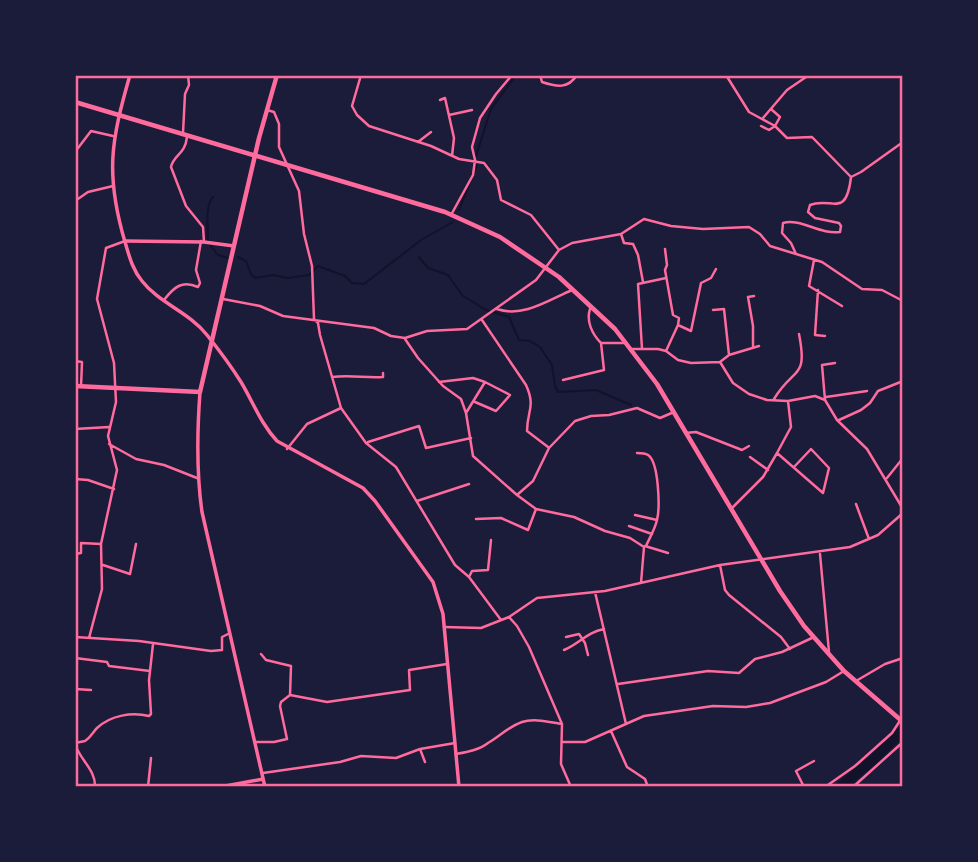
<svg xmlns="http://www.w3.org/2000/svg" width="978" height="862" viewBox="0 0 978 862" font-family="'Fira Sans Condensed',sans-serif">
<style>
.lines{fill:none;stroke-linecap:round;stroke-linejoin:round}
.stream{stroke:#12122b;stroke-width:2}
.river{stroke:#12122b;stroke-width:10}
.minor{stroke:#ff6b9d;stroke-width:2.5}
.tertiary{stroke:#ff6b9d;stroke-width:3.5}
.secondary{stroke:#ff6b9d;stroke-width:3.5}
.primary{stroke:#ff6b9d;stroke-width:4.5}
.trunk{stroke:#ff6b9d;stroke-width:4.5}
.neatline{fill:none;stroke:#ff6b9d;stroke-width:2.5}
</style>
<rect width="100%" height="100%" fill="#1b1b3a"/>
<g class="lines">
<path class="stream" d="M476 156 491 109 516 75
M459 210 477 165
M208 240C208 227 205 205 213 197
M210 245 218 255 228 258
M238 257 246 261 251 274 255 278 273 275 288 278 309 275 318 266 345 276 352 283 364 284 421 240 453 222
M419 257 428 268 448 275 462 295 486 310 509 317 519 340 530 341 540 347 552 365 555 386 558 392 596 390 631 405"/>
<path class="river" d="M840 787 873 760 903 730"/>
<path class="minor" d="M361 75 352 106 357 115 369 126 431 146 459 159 484 163 497 180 501 200 531 215 559 250
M370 75H378
M540 75 542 82C557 87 568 89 577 75
M726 75 749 112 775 126 787 138 812 137 851 177 861 172 903 142
M440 100 445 98 454 138 452 156
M267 110 274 112 279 124V147L299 191 304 234 312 266 314 319 318 323 320 335 341 408 366 443 396 467 455 565 469 577 501 620
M449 115 472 110
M763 118 787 90 809 75
M761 126 769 130 775 126 780 117 771 109
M183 133 185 94 189 85 188 75
M187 137C185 155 174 154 171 167L186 206 203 227 204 242
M418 142 431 132
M75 152 91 131 113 136
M75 201 88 192 113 186
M451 215 473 175 475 160 472 147 480 118 496 94 512 75
M621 234 624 243 633 244 638 255 643 282
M665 249 667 265 665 270 673 315 679 318 678 325
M796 254 791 243 782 233 783 223C801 218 820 235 840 232L841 226 839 223 815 218 808 212 810 205C831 196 846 220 851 177
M814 260 809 286 842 306
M818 290 815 335 825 336
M223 299 260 306 283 316 374 328 391 336 405 338 427 331 467 329 536 280 559 250 572 243 621 234 644 219 671 226 703 229 749 227 760 234 770 246 822 262 862 289 882 290 903 301
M164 300C174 287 182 280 198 287L200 283 196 270 201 241
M497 309C523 318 549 300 572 290
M590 309C586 321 592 334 601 343
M713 310 724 309 729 355
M482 320 526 385C536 407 527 411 527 431L548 447
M405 339 418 358 443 386 461 399 466 413 473 456 517 495 536 509 574 517 605 531 630 538 644 547 641 583
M753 347V326L748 297 754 296
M632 349H658L666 351 678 360 691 363 720 362 733 383 749 394 767 400 788 401 815 396 825 400 837 420 867 449 903 509
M642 349 638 284 666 278
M666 351 678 325 691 331 701 283 711 278 716 269
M75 361 82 362 81 387
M720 362 729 355 759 346
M332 377C350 375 366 378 383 377V373
M563 380 604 370 601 343H624
M439 382 473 378 485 382 466 413
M826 397 867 391
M774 399C794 366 808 380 799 334
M825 400 822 365 835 363
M475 402 496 411 510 395 485 382
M839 420 861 410 870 403 878 391 903 381
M75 429 109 427
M685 433 696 432 742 450 749 446
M368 442 419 426 426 448 471 438
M109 444 136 459 164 465 197 478
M287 449 307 424 341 408
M637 453C641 453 645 453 648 455 659 462 660 508 657 520 655 529 650 537 646 546
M777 453 823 493 829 468 811 449 794 467
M750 457 768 470
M887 478 903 458
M75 479 88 480 114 489
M517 495 533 481 549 448 575 421 591 416 609 415 637 408 660 418 674 412
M417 501 469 484
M856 504 869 539
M731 509 763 477 777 453 791 427 788 401
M635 515 657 520
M476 519 501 518 528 530 536 509
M629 526 652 534
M645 546 668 553
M75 554 81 553V543L101 544
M820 554 829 652
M103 565 130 574 136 544
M720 565 725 590 729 595 781 637 790 649
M469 577 472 571 488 570 491 540
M595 592 626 724
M509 617 517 626 529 647 562 724 561 764 571 787
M444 627 481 628 509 617 537 598 605 591 720 565 850 547 878 535 903 513
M75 637 139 641 211 651 222 650V637L228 634
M566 637 579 634 585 643 588 655
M89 638 102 589 101 544 117 470 108 436 116 402 114 363 97 299 106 248 125 241
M564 650C579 644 587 632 604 629
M261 654 266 660 291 666 290 695 327 702 410 690 409 670 447 664
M75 658 107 662 109 666 150 671
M856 681 885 664 903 658
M618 684 708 671 739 673 755 659 782 652 814 637
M75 689 91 690
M611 731 627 767 645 779 648 787
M255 742H274L287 739 280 706 281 702 290 695
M563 742H585L644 716 713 706 746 707 770 703 826 682 844 671
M75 743 85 741C91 737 93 732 97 728 111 715 132 712 149 716L151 714 149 680 153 644
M75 744C80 760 96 770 95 787
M420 749 425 762
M456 754C467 752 479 750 488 743 500 736 508 727 522 722 534 718 549 722 562 724
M263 773 340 762 361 756 396 758 420 749 455 743
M148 787 151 758
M804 787 796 771 814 761
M825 787 855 766 892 733 903 716
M853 787 903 742"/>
<path class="tertiary" d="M125 241 204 242 234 246
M200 392C197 433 196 471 202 512L265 787
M220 787 263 779"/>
<path class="secondary" d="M130 75C111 141 105 174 125 242 129 255 132 269 142 281 159 303 189 312 207 335 219 350 231 366 241 382 253 402 261 424 277 441L363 488 375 501 433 582 443 614 459 787"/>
<path class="primary" d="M75 386 200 392 259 138 277 75"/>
<path class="trunk" d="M75 102 445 212 500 237 559 277 615 329 657 384 780 591 804 626 844 671 903 722"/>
</g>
<rect width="978" height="862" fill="none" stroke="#1b1b3a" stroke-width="154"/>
<rect x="77" y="77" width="824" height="708" class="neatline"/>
</svg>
